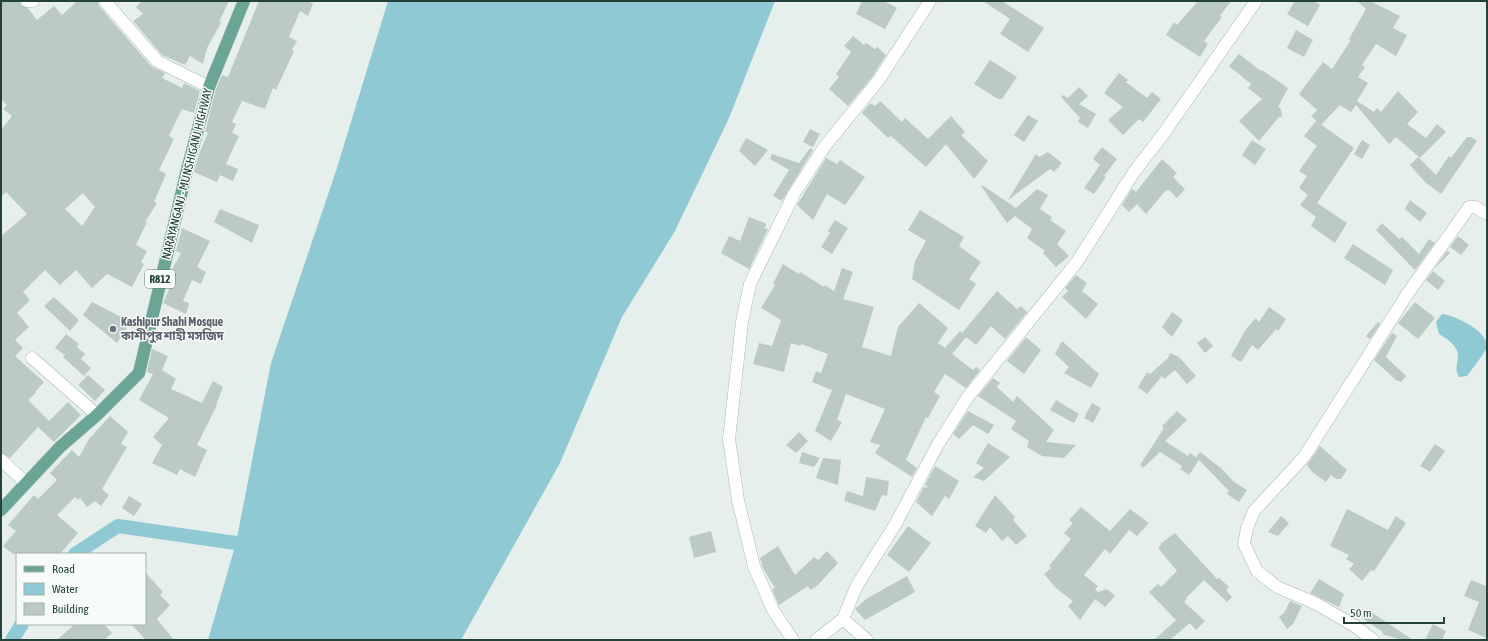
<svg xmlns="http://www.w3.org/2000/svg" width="1488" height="641" viewBox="0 0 1488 641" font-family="'Asap Condensed','Noto Sans Bengali',sans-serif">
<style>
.water{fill:#8ec9d4}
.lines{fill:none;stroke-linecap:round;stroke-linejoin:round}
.canal{stroke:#8ec9d4;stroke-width:14}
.building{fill:#bbcac4;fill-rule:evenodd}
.minor-casing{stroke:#a8b8b2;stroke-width:13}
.primary-casing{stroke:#c2cac8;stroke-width:13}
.minor{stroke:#fff;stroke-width:12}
.primary{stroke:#6aa596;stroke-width:12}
.worship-dot{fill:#6b7280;stroke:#f7fbf9;stroke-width:1.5}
.labels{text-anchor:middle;stroke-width:3;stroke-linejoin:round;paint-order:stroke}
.shield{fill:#f7fbf9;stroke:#637a73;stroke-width:1}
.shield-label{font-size:11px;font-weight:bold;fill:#24423a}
.street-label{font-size:12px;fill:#24423a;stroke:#f7fbf9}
.worship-label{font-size:12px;font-weight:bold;fill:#5b616d;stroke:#f7fbf9;text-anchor:start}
</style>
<rect width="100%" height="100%" fill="#e6efeb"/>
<path class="water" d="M388 1H775L729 118 675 231 622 317 560 463 461 640H208L236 543 271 363 336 171Z
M1442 314C1453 315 1488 330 1487 347 1484 354 1472 369 1467 376L1459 377C1454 368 1458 364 1458 355 1458 346 1446 338 1439 334L1436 322Z"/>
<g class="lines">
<path class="canal" d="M75 554 118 526 236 543
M12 640 22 624"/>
</g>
<path class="building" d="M1 1H20L21 5 28 8 37 20 54 6 62 15 77 1H98L99 6 151 66 165 73 162 78 182 88 184 83 200 91 194 113 182 109 169 136 174 139 159 170 166 174 154 202 157 203 145 222H147L136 245 147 251 141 262 144 264 132 287 107 274 92 288 76 270 60 285 45 270 23 292 30 300 17 313 29 327 15 340 23 348 15 356 44 382 35 392 36 393 28 400 49 421 68 402 81 415 54 442 38 427 10 458 1 453V236L27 214 6 192 1 197V130L12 116 3 109 7 105 1 99ZM83 193 95 207 82 226 65 209Z
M142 1H229L219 22 221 23 207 48 203 64 190 56 185 65 162 55 133 21 143 14 136 7Z
M259 1H308L313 4 308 16 300 11 289 37 297 41 292 50 294 51 276 90 273 88 265 109 242 101 232 122 236 124 232 133 239 136 226 164 238 169 233 181 220 175 217 182 194 172 199 154 208 133 205 132 216 89 222 75 228 77Z
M862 1H884L897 8 885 29 856 14Z
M983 1H1002L1044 28 1028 52 1000 34 1010 19Z
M1198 1H1231L1220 16 1222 17 1204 41 1208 44 1200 57 1166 35 1174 22 1177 25Z
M1295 1H1314L1320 5 1308 26 1287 14Z
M1357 1H1370L1400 16 1393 28 1407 35 1396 56 1376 44 1362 65 1365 67 1358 77 1368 83 1357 101 1374 112 1377 108 1381 112 1398 91 1418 112 1407 124 1426 138 1437 124 1446 132 1420 158 1396 137 1389 144 1356 105 1351 112 1340 105 1321 125 1311 116 1317 110 1299 94 1323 62 1332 69 1351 40 1349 39 1366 9Z
M1296 30 1313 40 1304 57 1287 48Z
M853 36 864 45 866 43 875 49 877 47 886 55 872 77 848 106 829 89 839 77 836 74 851 52 844 46Z
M1239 54 1261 71 1262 70 1288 88 1278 107 1281 109 1282 117H1279L1259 141 1239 121 1262 99 1248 88 1251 84 1229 66Z
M990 60 1017 77 1002 99H998L974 84Z
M1119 73 1128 80 1126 82 1147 98 1152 92 1161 99 1143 122 1139 119 1123 135 1108 120 1123 107 1104 93Z
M1079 87 1088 96 1079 104 1096 114 1088 128 1078 122 1080 118 1061 97 1063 95 1068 98Z
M880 101 902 122 905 118 928 139 951 116 965 132 961 135 988 161 974 179 946 144 926 167 891 136 888 138 862 113 870 103 875 106Z
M1028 115 1038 121 1024 142 1014 135Z
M1316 121 1354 148 1317 203 1347 223 1335 243 1311 226 1316 217 1300 205 1308 195 1299 188 1307 176 1299 171 1317 146 1304 136Z
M810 129 820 134 813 147 803 142Z
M1467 137H1471L1477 141 1441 194 1426 183 1410 165 1418 157 1436 175 1449 156 1451 158Z
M746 138 768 150 755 166 739 151Z
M1252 140 1266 149 1255 165 1242 155Z
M1362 140 1370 145 1362 159 1354 154Z
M1102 147 1117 159 1104 176 1106 177 1094 194 1084 188 1100 165 1093 159Z
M810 148 813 150 782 201 773 196 789 170 770 159 772 154 799 163Z
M1048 152 1062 163 1054 172 1050 169 1008 200 1036 154 1039 157Z
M826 158 837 164 840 160 865 177 845 205 827 194 813 220 797 205Z
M1162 159 1177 173 1173 177 1185 189 1177 198 1169 190 1168 191 1166 190 1146 214 1137 204 1129 212 1122 205 1132 189 1136 192Z
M982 185 1016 208 1037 189 1048 195 1040 209 1052 217 1050 220 1066 231 1057 244 1069 256 1056 267 1043 253 1045 251 1027 238 1032 229 1015 216 1007 223 981 186Z
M1410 200 1427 213 1420 222 1405 209Z
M220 209 259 225 252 243 214 222Z
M920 210 964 237 959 246 981 262 969 279 976 284 959 310 912 279 915 261 926 241 908 230Z
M749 217 767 224 764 228 768 229 749 269 721 253 729 236 740 241Z
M835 220 848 228 832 254 821 247 830 233 828 231Z
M1382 223 1399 239 1402 237 1419 254 1429 239 1435 243 1415 270 1376 230Z
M182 228 210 241 197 267 206 272 201 284 192 280 183 301 189 303 186 314 163 303 171 285 168 284 170 273 181 253 176 251Z
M1458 236 1469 245 1461 255 1450 247Z
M1353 244 1393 270 1385 285 1344 258Z
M1447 251 1450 253 1434 269Z
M783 264 799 274 800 272 824 287 825 285 834 291 842 268 853 272 843 299 874 307 862 347 891 356 898 327 919 303 948 328 938 343 945 348 960 331 962 333 997 291 1017 309 1021 306 1027 312 1005 339 991 326 976 345 966 337 952 354 973 370 976 367 980 370 966 388 945 374 934 392 940 396 928 418 926 417 906 460 917 468 912 477 875 453 880 445 870 442 885 409 846 394 837 420 842 422 831 441 815 431 832 390 812 382 816 371 821 373 828 354 801 344V346L791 343 784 372 753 364 759 343 772 346 781 320 761 308 775 285 773 284Z
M1433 271 1445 281 1438 290 1426 280Z
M1076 275 1087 283 1082 291 1098 304 1086 319 1062 297 1068 291 1065 288Z
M54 297 79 320 70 331 44 306Z
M92 302 131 322 117 343 83 315Z
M1415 302 1435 318 1418 339 1398 323Z
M1269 307 1286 319 1278 331 1276 329 1258 350 1252 345 1241 362 1231 356 1246 329 1256 318 1259 322Z
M1172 312 1183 320 1172 337 1162 327Z
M1378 322 1380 324 1370 339 1366 336Z
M1392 333 1397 336 1386 357 1406 376 1401 382 1398 380 1397 381 1374 360Z
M66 334 79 344 77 347 85 354 81 359 91 368 84 376 63 357 65 355 55 348Z
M1026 337 1041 350 1024 374 1007 361Z
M1205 337 1213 346 1205 353 1197 343Z
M1062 341 1099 374 1091 388 1064 373 1069 367 1055 354Z
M152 349 168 356 162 370 176 379 171 389 202 403 213 381 223 387 216 405H217L197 445 207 450 195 477 180 469 177 475 152 463 162 445 153 437 169 418 139 400 153 374 147 372Z
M1170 353 1179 357 1196 376 1187 384 1175 370 1164 379 1162 376 1147 394 1138 387 1147 372 1150 374 1168 358Z
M88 375 105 390 95 401 78 385Z
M993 378 1000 383 997 387 1013 402 1017 396 1054 430 1046 442 1076 445 1064 458 1042 456 1027 447 1029 441 1011 429 1016 421 978 396Z
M1056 400 1079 414 1074 423 1050 410Z
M1092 403 1101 408 1093 423 1084 418Z
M968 411 994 425 988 434 973 425 959 439 953 434Z
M1177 411 1187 420 1165 441 1188 456 1190 453 1197 458 1196 457 1200 452 1221 468 1234 482 1247 490 1239 502 1227 494 1229 491 1199 460 1189 475 1180 469 1182 466 1160 452 1143 468 1140 465 1164 428 1162 426Z
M110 416 128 432 121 444 127 447 102 489 109 495 101 506 95 501 87 507 80 498 78 500 75 497 57 515 78 533 60 554H13L3 546 16 531 8 525 34 495 38 499 57 480 50 473 72 450 79 457 89 439Z
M799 432 808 441 796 453 786 445Z
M988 443 1010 457 984 481 973 477 984 468 976 463Z
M1435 444 1445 451 1430 472 1420 466Z
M1320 446 1347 470 1341 479H1336L1331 475 1326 482 1312 472 1307 465Z
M802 452 820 458 814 467 799 463Z
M823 458 841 460 838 485 816 478Z
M935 466 959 481 949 499 945 496 932 516 916 502 924 487 929 488 925 485Z
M866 477 889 481 887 496 882 495 875 511 844 501 847 491 863 496Z
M995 495 1015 517 1013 520 1027 536 1016 545 1008 536 1002 541 990 527 986 533 975 526Z
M129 496 142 504 134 516 122 508Z
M1081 507 1110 531 1130 509 1149 523 1137 536 1129 530 1110 554 1105 549 1084 575 1098 586 1095 589 1098 592 1107 589 1115 596 1105 607 1095 599 1080 620 1068 606 1073 601 1057 589 1044 574 1051 568 1049 566 1071 539 1064 533 1073 523 1069 520Z
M1347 509 1388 530 1396 516 1406 523 1374 571 1371 570 1362 581 1349 569 1354 564 1346 559 1349 555 1330 546Z
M1281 516 1289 523 1278 536 1268 532Z
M908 526 931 543 909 572 887 555Z
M711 531 716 552 694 558 689 537Z
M1175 533 1217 579 1219 578 1229 587 1226 590 1232 597 1227 602 1204 580 1186 598 1187 599 1184 602 1205 621 1196 630 1190 623 1170 640H1154L1176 620 1149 592 1158 584 1161 587 1177 571 1158 548 1161 546 1160 544Z
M778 546 795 575 814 557 818 560 827 551 838 563 817 586 810 590 808 586 779 605 772 589 775 588 763 568 760 558Z
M145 572 163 592 160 595 170 605 157 619 174 640H146L131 624H145Z
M907 576 915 592 865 620 855 609 866 599Z
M1319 579 1344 594 1339 607 1310 593Z
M1471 580 1486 586 1487 583V638L1468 630 1479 602 1464 596Z
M1290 601 1302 606 1293 624 1287 629 1279 617 1284 613Z
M1368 610 1413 640H1401L1382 634 1383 632 1362 618Z
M75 624H104L112 633 104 640H57Z
M1433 624 1446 631 1442 640H1425Z"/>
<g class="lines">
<g class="minor-casing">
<path id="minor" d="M27 1H33
M105 1 157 61 209 87
M32 358 97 415
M1 460 26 483
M843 619 857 585 895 525 937 446 967 398 1077 262 1134 172 1164 133 1256 1
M793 640 773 610 754 566 738 500 729 439 742 322 750 284 794 194 825 146 878 81 930 1
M816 640 843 619 867 640
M1373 640 1355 626 1315 603 1277 587 1257 571 1244 544 1247 528 1254 511 1304 457 1408 293 1465 213 1469 207H1475L1487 214"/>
</g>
<g class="primary-casing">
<path id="primary" d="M1 510 60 447 97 415 139 373 186 174 209 87 244 1"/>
</g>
<use href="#minor" class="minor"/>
<use href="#primary" class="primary"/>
</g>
<circle class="worship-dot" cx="113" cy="329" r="4"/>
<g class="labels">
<rect class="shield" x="145" y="270" width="30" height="18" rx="3"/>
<g class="shield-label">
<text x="160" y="283">R812</text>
</g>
<g class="street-label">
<text transform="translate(187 174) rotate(-76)" y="4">NARAYANGANJ - MUNSHIGANJ HIGHWAY</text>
</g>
<g class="worship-label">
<text x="121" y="326">Kashipur Shahi Mosque<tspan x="121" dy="14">কাশীপুর শাহী মসজিদ</tspan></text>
</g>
</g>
<rect width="1488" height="641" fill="none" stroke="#24423a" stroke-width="4"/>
<rect x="16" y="553" width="130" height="72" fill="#f7fbf9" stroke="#a3b1ad"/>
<rect x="24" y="566" width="20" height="6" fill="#6aa596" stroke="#a3b1ad"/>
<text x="52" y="573" font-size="12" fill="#24423a">Road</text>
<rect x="24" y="583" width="20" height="12" fill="#8ec9d4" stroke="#a3b1ad"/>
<text x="52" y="593" font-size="12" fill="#24423a">Water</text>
<rect x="24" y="603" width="20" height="12" fill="#bbcac4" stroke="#a3b1ad"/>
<text x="52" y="613" font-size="12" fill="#24423a">Building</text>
<path d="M1344 617v6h100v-6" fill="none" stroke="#24423a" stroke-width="2"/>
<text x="1350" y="617" font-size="12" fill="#24423a" stroke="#f7fbf9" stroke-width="3" paint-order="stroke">50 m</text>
</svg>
